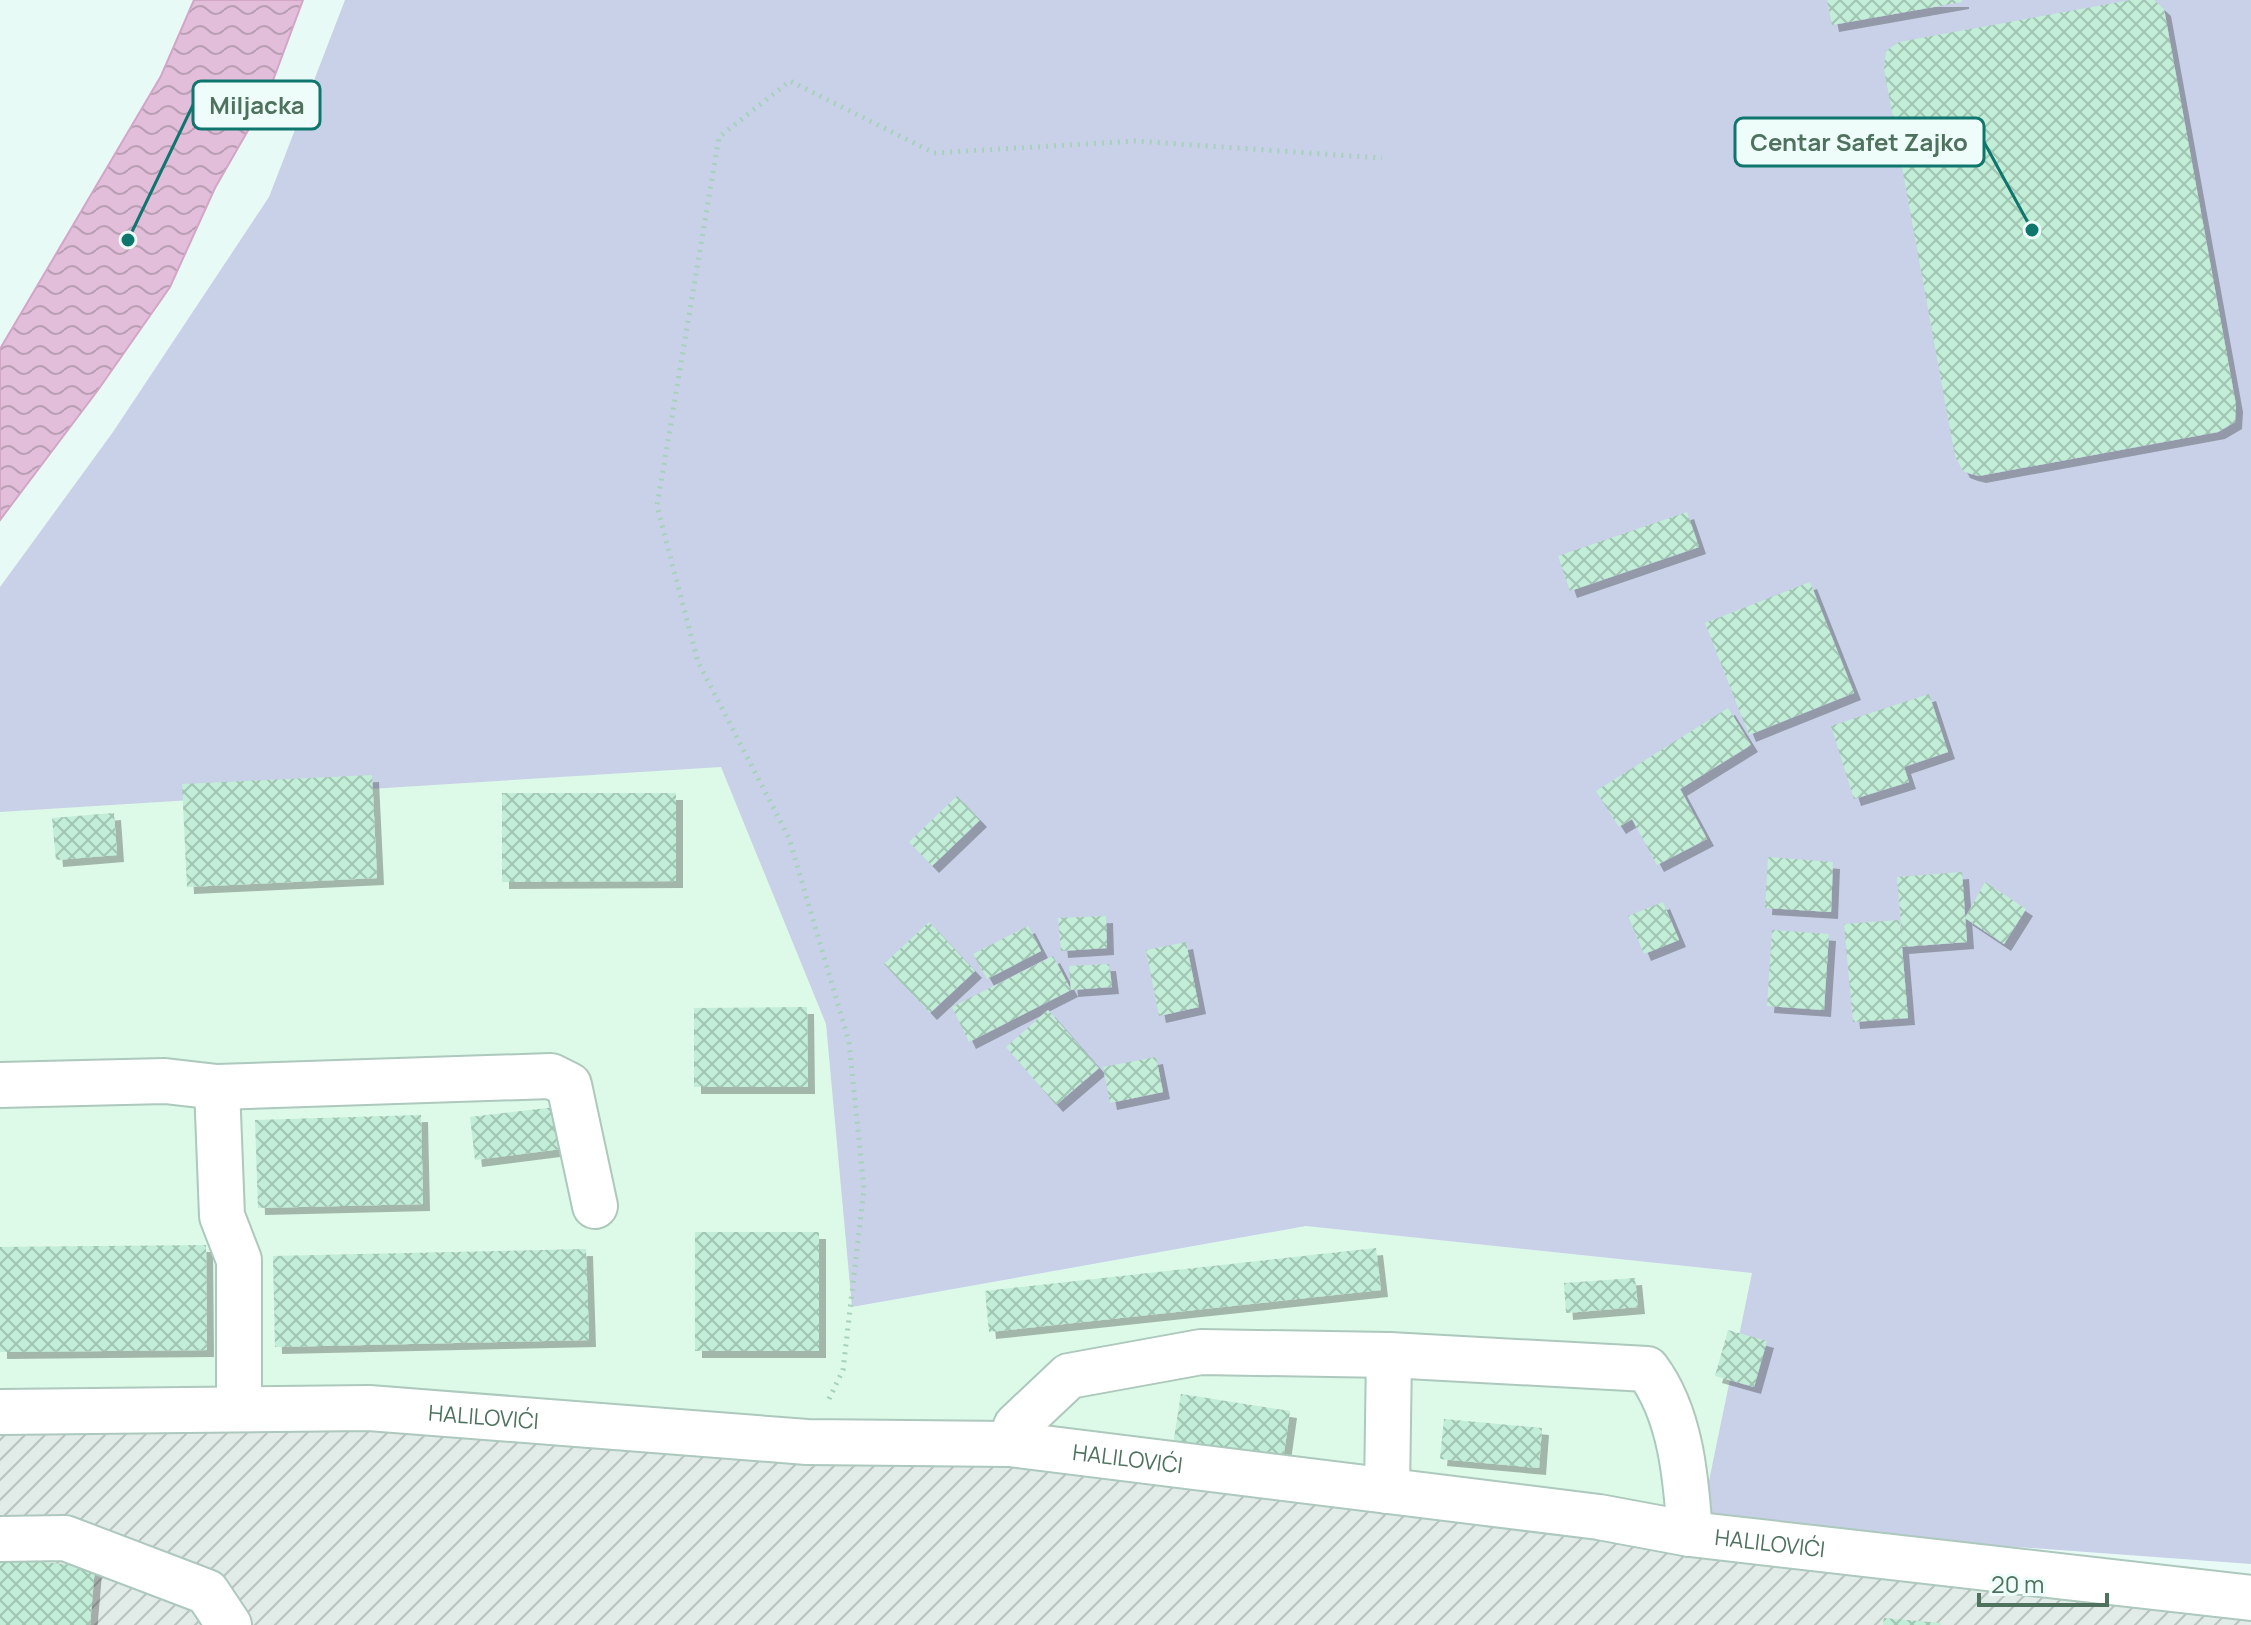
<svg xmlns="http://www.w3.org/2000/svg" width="2251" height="1625" viewBox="0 0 2251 1625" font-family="Manrope,sans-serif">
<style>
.commercial{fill:#ddf9e8}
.industrial{fill:url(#industrial-furrows)}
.green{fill:#c8d1e7}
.water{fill:url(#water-waves);stroke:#d3a6c8;stroke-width:2}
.building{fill:url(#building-cross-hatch);filter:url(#shadow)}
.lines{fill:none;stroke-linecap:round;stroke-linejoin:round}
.minor-casing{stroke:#adc8bc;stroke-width:48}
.path{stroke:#a6d2bb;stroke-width:5;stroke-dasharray:2 6;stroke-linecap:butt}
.minor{stroke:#fff;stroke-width:44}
.labels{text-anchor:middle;stroke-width:6;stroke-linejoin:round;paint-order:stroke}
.street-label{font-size:22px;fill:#4f725f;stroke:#eefdf9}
.leader{fill:none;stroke:#0f766e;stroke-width:3}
.callout-dot{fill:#0f766e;stroke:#eefdf9;stroke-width:3}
.callout{fill:#eefdf9;stroke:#0f766e;stroke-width:3}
.callout-label{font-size:24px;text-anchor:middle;font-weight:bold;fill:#4f725f}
</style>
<defs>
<pattern id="industrial-furrows" width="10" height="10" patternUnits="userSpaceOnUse" patternTransform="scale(2)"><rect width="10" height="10" fill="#e1ebe7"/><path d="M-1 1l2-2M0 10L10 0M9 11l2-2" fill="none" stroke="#b9c3be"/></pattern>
<pattern id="water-waves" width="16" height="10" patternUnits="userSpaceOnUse" patternTransform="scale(2)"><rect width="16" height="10" fill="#e2beda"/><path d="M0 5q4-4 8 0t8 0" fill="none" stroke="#ba9fb4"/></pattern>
<pattern id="building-cross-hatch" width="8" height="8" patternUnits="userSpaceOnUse" patternTransform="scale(2)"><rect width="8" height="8" fill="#c2edd7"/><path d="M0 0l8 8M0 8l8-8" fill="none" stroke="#a0c4b2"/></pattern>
<filter id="shadow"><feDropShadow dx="7" dy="7" stdDeviation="0" flood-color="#0004"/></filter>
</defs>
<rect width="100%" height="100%" fill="#e8faf5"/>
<path class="commercial" d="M721 767 826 1024 853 1307 1307 1226 1752 1273 1700 1524 0 1424V812Z"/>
<path class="industrial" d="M369 1418 807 1442 2251 1605V1625H0V1424Z"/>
<path class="green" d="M345 0H2251V1564L1700 1524 1752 1273 1306 1226 852 1307 826 1024 721 767 0 812V587L113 432 269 197Z"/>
<path class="water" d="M194 0H303L266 99 215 188 170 287 98 390 0 520V349L161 76Z"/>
<path class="building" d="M1827 0H1962V2L1832 25Z
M2131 0H2154L2164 9 2236 405 2235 422 2218 432 1979 476 1971 474 1963 471 1955 456 1884 69 1886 51 1899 42Z
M1687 512 1699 547 1570 591 1558 556Z
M1810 582 1854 693 1749 735 1705 623Z
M1929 694 1948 752 1904 767 1909 782 1854 799 1831 726Z
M1728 708 1751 745 1680 789 1707 839 1657 865 1632 819 1619 827 1596 791Z
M372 775 377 878 187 887 182 784Z
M502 793H676V881L502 882Z
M957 796 980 820 932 866 909 842Z
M114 813 117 855 56 860 52 818Z
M1768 857 1833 862 1831 912 1765 908Z
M1962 872 1967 942 1902 947 1908 1018 1853 1022 1844 924 1899 920 1902 937 1897 877Z
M1985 882 2026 909 2004 944 1965 918Z
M1663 902 1679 940 1644 954 1628 916Z
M1106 916 1107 948 1061 951 1058 918Z
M929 922 975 971 930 1013 884 964Z
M1028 926 1041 951 987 979 973 954Z
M1772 930 1829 934 1824 1010 1767 1006Z
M1186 942 1199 1007 1159 1016 1146 950Z
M1053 956 1071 990 1069 966 1109 964 1112 987 1071 990 969 1042 952 1007Z
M807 1007 808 1087H694V1008Z
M1048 1010 1099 1068 1056 1105 1006 1047Z
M1156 1057 1163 1092 1110 1103 1103 1067Z
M556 1107 561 1149 475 1160 470 1117Z
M421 1115 423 1204 258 1208 255 1120Z
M695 1232H819V1351H695Z
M206 1245 207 1350 0 1352V1247Z
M1376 1248 1381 1290 989 1332 985 1291Z
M586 1249 589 1340 275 1347 273 1256Z
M1635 1278 1638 1307 1566 1313 1564 1283Z
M1728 1330 1767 1341 1754 1387 1715 1376Z
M1181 1394 1290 1411 1282 1467 1172 1451Z
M1444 1419 1542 1428 1539 1468 1440 1459Z
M0 1558 95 1567 90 1625H0Z
M1884 1618 1941 1623V1625H1883Z"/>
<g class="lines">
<g class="minor-casing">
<g id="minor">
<path d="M0 1085 165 1081 217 1087 222 1216 239 1260V1408"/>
<path d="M217 1087 551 1076 569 1085 595 1206"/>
<path id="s1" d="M0 1412 369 1408 807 1442 1010 1444 1599 1517 1690 1534 2251 1598"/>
<path d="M1010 1444 1016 1426 1069 1376 1201 1352 1389 1355 1647 1369C1681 1414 1686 1478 1690 1534"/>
<path d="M1387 1491 1389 1355"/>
<path d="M0 1539 65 1538 207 1592 229 1625"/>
</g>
</g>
<path class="path" d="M829 1399 843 1370 864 1189 849 1042 789 838 698 662 657 506 719 137 790 81 934 153 1135 141 1382 158"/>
<use href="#minor" class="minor"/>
</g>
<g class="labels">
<g class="street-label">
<text dy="8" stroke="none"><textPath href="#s1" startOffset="484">HALILOVIĆI</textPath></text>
<text dy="8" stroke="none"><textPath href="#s1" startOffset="1130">HALILOVIĆI</textPath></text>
<text dy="8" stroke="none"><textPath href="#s1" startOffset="1778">HALILOVIĆI</textPath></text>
</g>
</g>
<path class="leader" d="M128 240L193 105M2032 230L1984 142"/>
<g class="callout-dot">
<circle cx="128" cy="240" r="8"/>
<circle cx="2032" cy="230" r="8"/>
</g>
<g class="callout">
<rect x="193" y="81" width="127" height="48" rx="8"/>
<rect x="1735" y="118" width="249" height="48" rx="8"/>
</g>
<g class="callout-label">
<text x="257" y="114">Miljacka</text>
<text x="1859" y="151">Centar Safet Zajko</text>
</g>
<path d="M1979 1593v12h128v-12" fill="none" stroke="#4f725f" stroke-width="4"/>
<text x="1991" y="1593" font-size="24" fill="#4f725f" stroke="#eefdf9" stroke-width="6" paint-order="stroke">20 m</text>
</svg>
